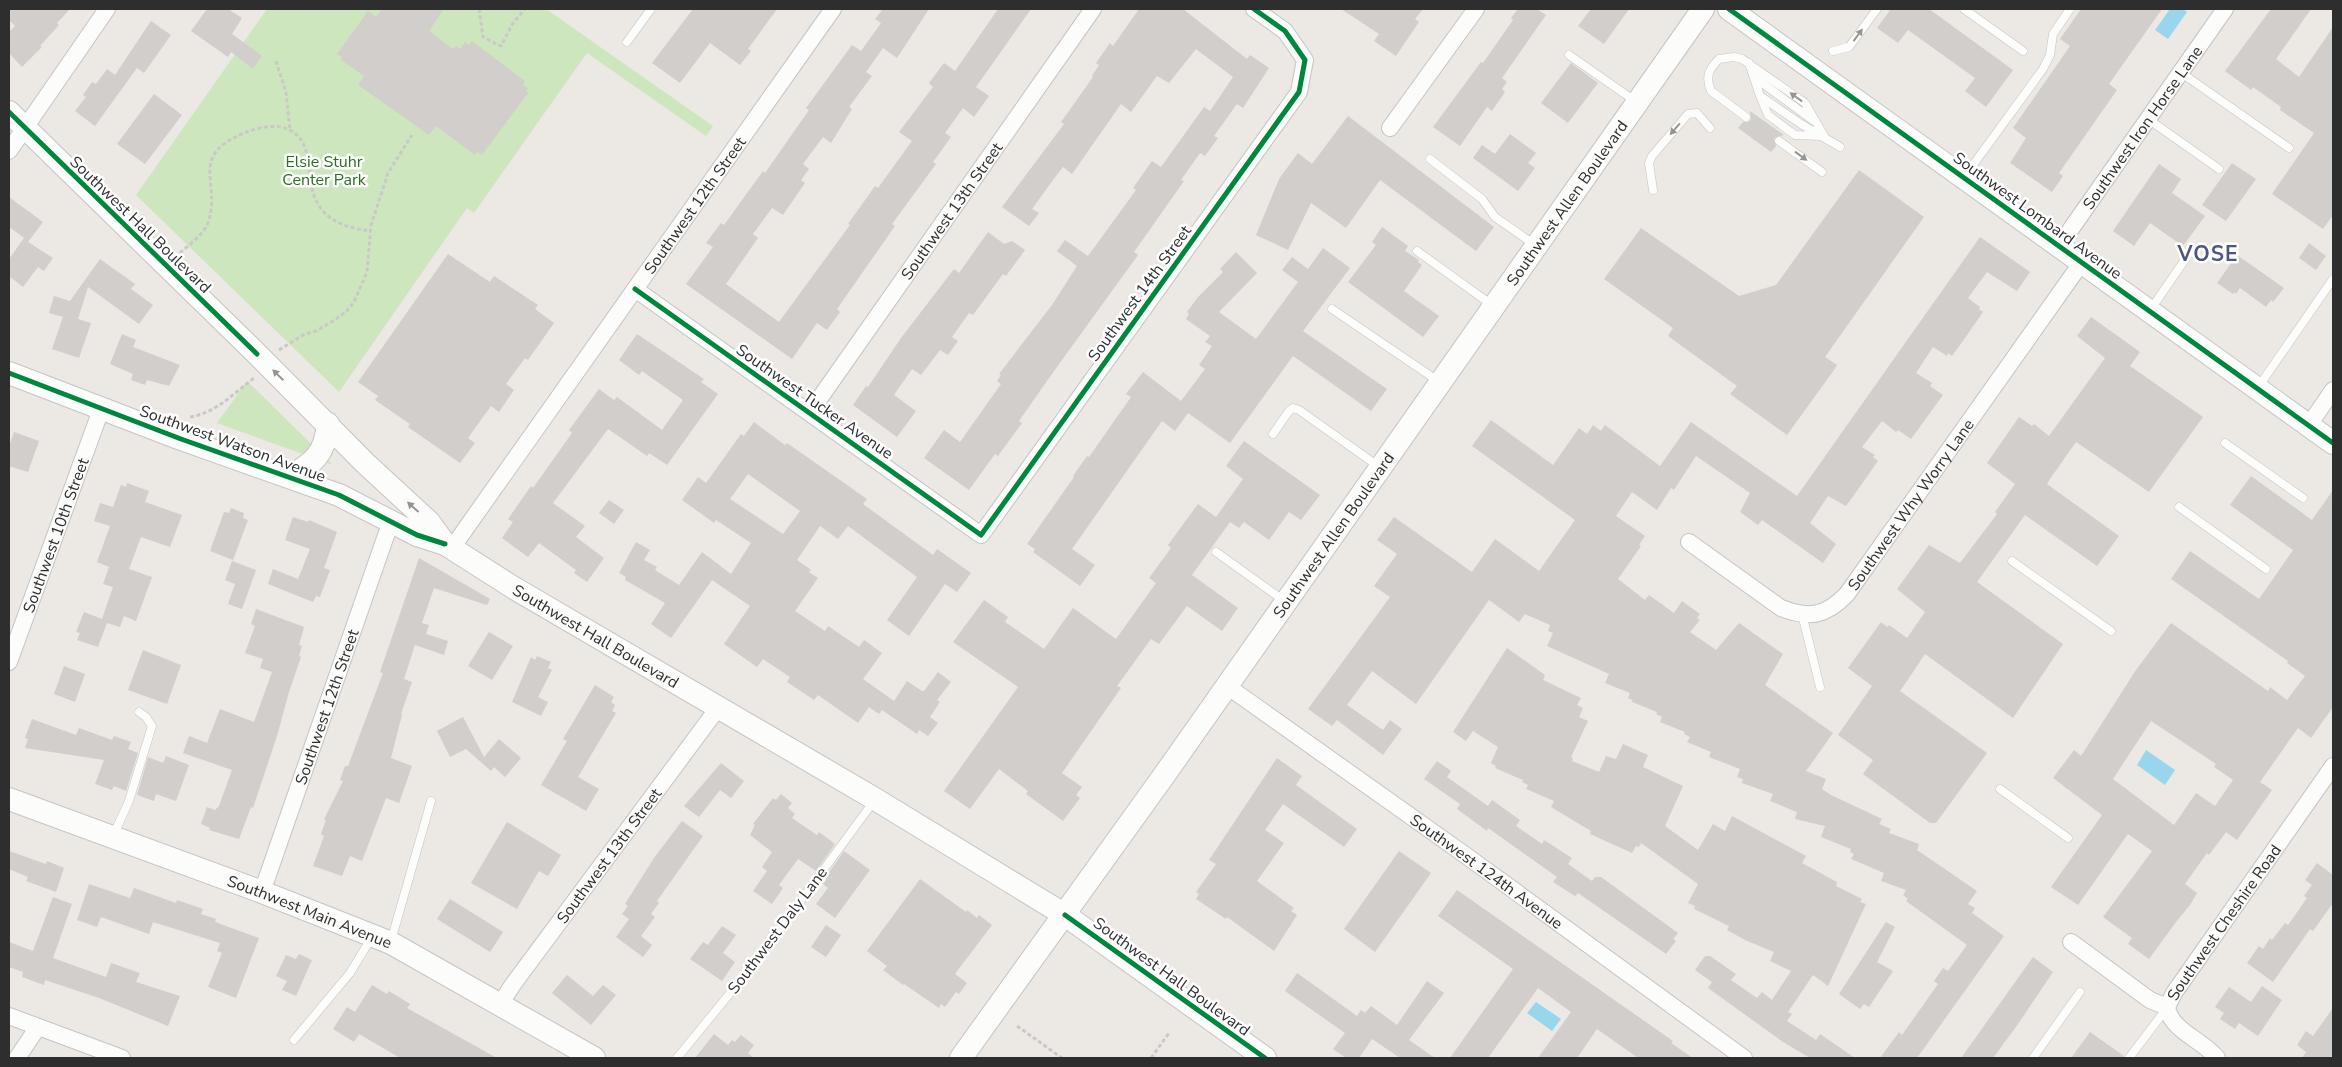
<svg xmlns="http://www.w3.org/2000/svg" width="2342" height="1067" viewBox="0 0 2342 1067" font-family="'Nunito Sans',sans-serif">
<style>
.green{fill:#cee6be}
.water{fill:#99d6ec}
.building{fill:#d1cecb;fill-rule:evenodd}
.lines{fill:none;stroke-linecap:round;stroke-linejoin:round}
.lane-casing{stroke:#c5c4c5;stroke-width:9}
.street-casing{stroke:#c5c4c5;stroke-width:18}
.secondary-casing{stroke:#c5c4c5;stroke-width:24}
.path{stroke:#c9c9c8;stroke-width:3;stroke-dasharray:4 2.5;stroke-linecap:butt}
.lane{stroke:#fcfcfb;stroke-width:8}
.street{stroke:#fcfcfb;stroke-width:16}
.secondary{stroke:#fcfcfb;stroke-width:22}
.cycleway-casing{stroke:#fff;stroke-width:8}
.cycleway{stroke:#00873e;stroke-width:5}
.oneway{fill:#959594}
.labels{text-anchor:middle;stroke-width:5;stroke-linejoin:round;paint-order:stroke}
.street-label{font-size:16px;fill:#2e2e2e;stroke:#fff}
.park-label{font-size:16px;fill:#2c6e1b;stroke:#fff}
.district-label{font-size:21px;font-weight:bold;letter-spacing:1px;fill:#4d5680;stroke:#fff}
</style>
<rect width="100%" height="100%" fill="#ece8e4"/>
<path class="green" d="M267 9H546L713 126 706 136 587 53 474 213 467 208 339 392 136 195Z
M247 381 333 465 217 423Z"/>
<path class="water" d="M2170 9H2183L2187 12 2168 39 2155 30Z
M2146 750 2175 770 2165 785 2137 765Z
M1536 1002 1561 1019 1552 1031 1527 1013Z"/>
<path class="building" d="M9 9H70L57 23 59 25 40 46 42 47 22 67 9 53V32L15 26 9 20Z
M207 9H228L242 18 232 34 262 56 253 69 231 52 228 57 191 31Z
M382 9H444L429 31 453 49 456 46 460 49 465 42 469 45 472 41 525 81 523 85 528 88 526 91 528 93 482 155 477 152 475 155 436 126 429 135 358 85 364 76 341 60 342 57 337 54 368 11 376 17Z
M693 9H777L748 49 751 51 740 65 710 43 680 83 652 63Z
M883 9H929L897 58 883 48 866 72 872 76 849 107 852 109 831 143 823 137 803 164 809 169 801 180 805 183 783 215 772 208 753 234 758 238 726 284 779 322 850 225 848 224 875 186 878 188 912 141 899 132 933 87 929 83 944 63 955 71 998 9H1031L976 87 989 96 974 117 963 108 945 133 951 137 933 162 936 164 892 224 895 226 837 309 840 312 827 330 817 323 792 359 686 284 713 247 706 243 721 223 724 225 763 171 765 173 809 110 806 108 852 45 861 51 881 23 875 19Z
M1139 9H1183L1247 59 1250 55 1269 68 1243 108 1237 104 1214 136 1218 138 1205 156 1200 153 1181 180 1184 181 1134 252 1138 255 1049 378 1019 421 1022 423 998 456 995 454 969 490 924 458 944 430 960 442 1001 384 997 381 1001 375 999 374 1052 305 1077 266 1057 251 1065 240 1088 256 1136 190 1133 188 1152 161 1161 167 1204 107 1210 111 1233 77 1196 49 1169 83 1157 76 1131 112 1121 104 1072 174 1063 167 1053 180 1032 209 1039 213 1029 226 1002 207 1064 124 1061 122 1093 77 1092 76 1099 65 1096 63 1110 43 1113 46Z
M1341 9H1423L1415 19 1419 22 1396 56 1374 41 1379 34Z
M1518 9H1537L1546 15 1502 78 1507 82 1502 89 1505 92 1492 111 1487 107 1460 146 1433 127 1481 62 1483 63 1513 20 1511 18Z
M1591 9H1629L1604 44 1578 26Z
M1891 9H1929L2013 70 1986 107 1965 91 1975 78 1908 30 1898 43 1877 28Z
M2081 9H2162L2109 84 2117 90 2059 173 2063 176 2052 192 2010 163 2026 138 2013 128 2070 46 2060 39Z
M2271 9H2311L2276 59 2299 77 2333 27V215L2323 229 2272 194 2314 133 2280 110 2281 107 2253 87 2251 90 2225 71Z
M151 21 171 35 144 73 137 68 95 126 75 111 86 97 83 95 92 82 96 84 107 69 115 75Z
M1571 63 1598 83 1568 123 1541 103Z
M154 94 182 115 145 164 117 144Z
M1750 111 1784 135 1774 138 1776 146 1771 152 1738 128 1743 122H1748L1751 120Z
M1348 116 1494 227 1476 251 1380 180 1346 228 1311 203 1288 250 1256 235 1279 179 1298 153 1312 164Z
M1510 134 1536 153 1528 163 1535 168 1518 191 1473 158 1482 145 1495 154Z
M2232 163 2256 179 2226 221 2202 205Z
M2159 164 2181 179 2172 193 2205 216 2183 246 2150 223 2134 246 2113 231Z
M1859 170 1924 217 1825 357 1837 365 1834 370 1787 435 1730 394 1737 386 1668 336 1673 328 1604 279 1641 228 1739 296 1776 285Z
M9 197 43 222 28 242 53 258 44 271 38 267 23 287 9 276V259L24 238 27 240 9 227Z
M1382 227 1408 246 1405 251 1419 260 1418 262 1422 265 1404 291 1439 316 1423 337 1348 282 1376 245 1372 242Z
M988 232 1004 244 1012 241 1025 250 1006 276 1003 274 973 315 969 313 952 337 958 341 948 355 940 350 921 375 912 369 894 395 916 411 897 437 853 405 866 386 868 387 901 338 954 269 959 273Z
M1980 237 2030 272 2017 291 1987 272 1968 298 1980 307 1979 309 1983 312 1965 338 1952 356 1948 353 1947 356 1933 347 1916 373 1932 383 1930 386 1943 395 1911 439 1898 430 1896 432 1882 421 1862 447 1875 455 1873 457 1878 461 1859 488 1846 506 1828 496 1810 523 1836 544 1823 563 1762 520 1758 525 1740 512 1750 493 1696 456 1674 490 1671 488 1657 510 1632 492 1616 516 1645 536 1639 545 1641 546 1618 579 1645 600 1649 595 1674 613 1682 601 1700 614 1697 618 1700 620 1690 632 1716 650 1739 623 1783 654 1765 685 1833 733 1806 771 1826 779 1822 789 1831 795 1882 819 1879 824 1891 829 1889 833 1919 844 1917 850 1977 891 1968 904 1975 908 1972 913 2004 936 1917 1058H1880L1899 1032 1902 1035 1938 984 1934 981 1943 968 1948 971 1967 945 1906 901 1908 899 1903 895 1906 890 1881 881 1884 873 1851 859 1854 854 1850 852 1851 849 1821 837 1825 826 1795 819 1797 812 1770 801 1773 794 1742 783 1743 779 1737 777 1740 769 1709 757 1711 752 1687 742 1690 737 1684 734 1685 732 1660 722 1662 717 1656 714 1657 712 1632 702V700L1628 698 1630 693 1605 683 1609 674 1547 646 1553 633 1548 631 1550 625 1525 614 1519 622 1489 600 1416 704 1372 671 1347 705 1383 730 1390 720 1402 729 1383 755 1337 720 1332 726 1308 709 1390 597 1374 586 1397 554 1377 540 1394 517 1472 572 1495 539 1539 571 1575 520 1472 446 1491 420 1553 465 1579 428 1587 434 1593 425 1601 431 1605 425 1660 466 1691 422 1797 496Z
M2309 243 2326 256 2316 270 2299 258Z
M1323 248 1350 268 1303 331 1387 389 1371 411 1293 356 1230 443 1188 413 1175 431 1162 421 1072 549 1095 565 1080 586 1033 552 1035 549 1027 544 1074 477 1073 476 1087 456 1089 457 1131 397 1126 394 1143 372 1181 401 1205 369 1199 365 1212 346 1205 342 1210 336 1186 319 1189 314 1187 312 1198 297 1223 272 1220 269 1236 252 1257 273 1219 312 1256 339 1298 282 1282 270 1292 257 1308 269Z
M448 254 490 282 494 276 538 305 535 309 554 323 528 360 525 358 506 384 514 390 499 412 491 406 468 438 475 443 460 463 408 427 410 424 375 400 378 396 358 382Z
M2237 255 2284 288 2273 302 2271 300 2266 307 2240 288 2236 294 2234 292 2233 294 2217 283Z
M100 259 135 284 131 289 153 305 139 324 88 287 78 319 91 323 79 358 52 349 63 317 49 313 54 296 70 301Z
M2091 317 2140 352 2130 366 2203 417 2149 492 2076 442 2050 479 2047 484 2119 536 2097 566 2025 515 1977 582 2063 644 2013 718 1925 654 1907 681 1900 691 1987 753 1936 823H1930L1863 774 1873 760 1838 735 1872 686 1848 668 1881 622 1887 627 1889 625 1907 638 1925 612 1897 589 1929 545 1960 563 1997 514 1995 512 2015 484 1987 463 2019 417 2032 426 2034 424 2049 436 2105 358 2077 336Z
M122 334 136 340 133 347 180 365 169 386 147 380 145 385 131 380 133 374 110 364Z
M637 334 704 379 701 382 718 394 667 465 649 453 647 456 608 429 553 503 585 526 576 537 604 558 587 582 574 573 576 570 539 543 528 557 502 538 513 522 508 519 531 486 533 488 572 433 569 430 599 389 614 400 617 397 662 430 683 400 642 371 639 375 619 360Z
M754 422 785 445 787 443 867 499 863 504 933 555 937 549 971 573 957 592 945 584 909 636 887 620 917 577 848 526 838 539 820 526 797 560 811 570 809 572 818 578 795 611 825 631 828 626 859 647 864 640 882 653 863 679 894 701 907 681 922 691H924L938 672 951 682 937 700 940 702 930 717 938 723 928 736 919 730 917 734 882 710 879 714 869 707 858 723 818 695 814 700 787 682 790 677 763 659 757 667 724 644 750 606 712 580 671 638 651 624 665 603 625 580 626 577 619 573 636 542 650 550 644 560 657 567 655 570 679 585 702 552 731 574 751 543 716 520 714 523 682 500 698 477 706 483 741 434 744 436ZM748 474 800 511 783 534 730 499Z
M14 432 39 441 28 472 9 466V447Z
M1244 441 1320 495 1301 520 1289 512 1269 540 1244 522 1239 528 1230 522 1192 575 1238 608 1222 631 1187 606 1159 644 1151 639 1117 686 1121 688 1062 773 1082 787 1076 795 1080 798 1063 821 1026 794 1028 791 999 769 970 809 944 791 1018 687 953 642 984 600 1008 617 1005 622 1044 649 1073 608 1116 639 1156 583 1149 578 1171 548 1168 545 1198 504 1216 517 1243 479 1226 466Z
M2251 476 2312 520 2333 490V707L2311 738 2298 728 2260 782 2272 790 2237 840 2226 832 2209 855 2207 853 2185 884 2197 893 2190 905 2176 922 2149 959 2128 944 2132 938 2103 917 2152 851 2128 834 2078 905 2051 887 2102 815 2053 778 2074 750 2081 756 2136 670 2171 623 2268 691 2270 687 2287 700 2305 676 2287 663 2288 661 2171 579 2190 551 2259 599 2293 550 2230 505ZM2151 721 2216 764 2214 767 2233 780 2215 806 2196 793 2174 825 2113 779Z
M127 483 149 491 145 502 182 515 170 547 141 537 129 569 152 577 136 621 124 616 120 627 107 623 98 647 77 640 80 633 76 632 84 612 102 619 113 587 103 584 109 567 97 562 110 526 94 521 100 503 113 507 121 485 126 487Z
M609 500 624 510 614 524 599 513Z
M231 508 244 513 243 518 248 520 233 560 210 551 224 512 229 513Z
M293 517 308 522 309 520 337 532 324 568 330 570 320 597 316 596 313 602 268 584 273 569 298 579 310 549 285 540Z
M419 558 490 599 487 605 434 588 422 623 429 625 426 634 448 641 444 655 415 645 404 679 412 682 401 714 402 715 391 758 412 766 399 803 386 798 362 861 350 856 342 876 313 866 324 836 321 834 326 820 324 819 343 781 340 780 345 766H348L383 673 380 672Z
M232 561 256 570 242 609 228 604 235 584 225 580Z
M256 609 304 627 299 645 302 646 299 656 301 657 289 692 277 736 253 808 251 807 239 839 209 830 210 828 201 824 207 807 215 810 219 806 232 770 183 753 189 736 207 743 220 709 254 722 272 672 260 668 263 659 245 653 255 626 251 624Z
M489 632 513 646 492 680 468 666Z
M1507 648 1545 675 1543 680 1581 698 1577 705 1583 708 1579 717 1588 721 1571 757 1573 758 1572 761 1599 772 1606 756 1616 759 1623 744 1648 755 1643 767 1683 786 1665 826 1698 850 1713 824 1725 831 1732 816 1806 856 1802 863 1837 882 1836 886 1862 899 1860 902 1866 904 1828 986 1813 975 1788 1012 1792 1014 1787 1021 1816 1040 1820 1034 1855 1058H1810L1783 1042 1708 988 1712 982 1695 970 1705 956H1710L1736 974 1731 980 1757 998 1762 992 1772 1000 1791 971 1770 961 1774 952 1745 940 1727 930 1729 926 1694 909 1695 906 1688 903 1698 884 1641 843 1639 847 1636 846 1632 853 1590 834 1591 831 1551 807 1554 801 1526 789 1528 785 1522 782 1523 780 1495 768 1496 766 1491 763 1498 747 1473 731 1466 741 1453 732Z
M143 650 181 665 167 704 128 690Z
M537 656 551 662 548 668 552 670 538 697 548 702 541 716 512 702 531 657 535 660Z
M64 666 85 674 75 702 54 694Z
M595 685 614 697 611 702 615 705 612 711 616 713 578 777 599 789 586 811 541 785 567 741 563 739Z
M463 717 484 757 499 739 521 758 505 777 494 767 491 771 466 749 450 757 437 731Z
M32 719 76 735 79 728 112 740 114 736 131 742 128 749 138 753 126 791 114 786 112 790 95 784 104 760 25 748 28 739 25 738Z
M166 756 189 765 176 801 156 794 154 801 137 795 148 757 163 763Z
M1277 758 1302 776 1296 785 1357 829 1344 847 1283 804 1265 830 1284 843 1257 881 1294 908 1291 911 1297 915 1274 951 1227 917 1226 919 1196 899 1199 894 1196 892 1216 864 1209 860Z
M1437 761 1451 771 1447 777 1488 806 1492 800 1520 820 1516 826 1542 844 1544 840 1572 858 1568 864 1592 881 1595 877H1601L1678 933 1673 939 1676 941 1666 954 1578 893 1575 896 1553 882 1557 877 1488 828 1487 831 1457 809 1460 804 1424 779Z
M721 763 744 781 731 798 720 790 699 817 684 806Z
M781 794 792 803 788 808 795 814 792 818 817 835 819 832 835 844 816 871 798 859 779 885 783 888 772 904 753 891 767 871 762 867 772 852 750 835 755 825 753 824 773 798 776 800Z
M682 821 703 836 657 901 659 903 651 914 655 917 641 936 652 945 643 957 616 937 629 919 622 914 628 906 625 904 654 858Z
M507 822 561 855 548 876 539 871 517 909 471 883Z
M9 851 46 864 47 861 64 868 56 892 26 881 28 877 9 869Z
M844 851 870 870 835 918 816 904 828 888 823 884 827 879 825 878Z
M1399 851 1431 873 1375 952 1344 929Z
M2317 863 2333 875V903L2313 931 2310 929 2273 982 2247 963 2259 946 2263 949 2270 938 2272 940 2285 923 2288 925 2307 898 2304 896 2312 885 2305 880Z
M920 879 966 912 967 910 977 918 979 915 992 925 955 974 967 983 959 994 956 992 945 1007 941 1004 939 1008 904 984 903 985 883 970 887 966 867 951Z
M89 884 130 898 134 888 176 903 177 900 203 909 201 914 216 919 215 922 259 938 236 998 208 987 222 953 217 951 220 943 153 922 149 934 101 917 97 927 77 920Z
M1457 890 1673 1041 1671 1043 1693 1058H1638L1597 1029 1577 1058H1538L1571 1012 1538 988 1488 1058H1450L1513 969 1438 916Z
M53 897 72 904 53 958 106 977 111 963 140 973 136 982 180 996 168 1026 99 998 45 980 44 985 22 977 23 972 9 967V942L33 951Z
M450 899 503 932 490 952 437 919Z
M1886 922 1895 927 1877 962 1893 971 1869 1007 1864 1004 1860 1009 1839 994Z
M826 925 841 935 826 957 811 947Z
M722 926 736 935 723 953 735 962 722 981 690 959 703 942 708 945Z
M299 954 312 960 296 996 282 990 287 981 276 976 286 955 296 959Z
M2033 957 2053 972 2018 1024 1993 1058H1961Z
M1297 973 1357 1016 1361 1010 1365 1013 1371 1006 1397 1025 1427 981 1444 993 1409 1040 1435 1058H1400L1372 1039 1359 1058H1346L1333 1049 1345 1033 1285 991Z
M567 975 593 996 603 985 616 995 591 1025 552 993Z
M372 985 387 994 389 991 410 1004 407 1008 497 1058H400L359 1034 354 1042 333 1029 347 1007 355 1012Z
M2262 986 2282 1000 2258 1036 2239 1023 2235 1029 2220 1019 2224 1013 2215 1007 2229 987 2251 1002Z
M2333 1008V1058H2302L2306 1052 2297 1045 2306 1031 2313 1036Z
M2090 1032 2124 1056 2123 1058H2071Z
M714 1034 728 1045 732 1040 735 1042 741 1035 754 1045 748 1053 754 1058H695Z"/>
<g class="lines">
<g class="lane-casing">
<path id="lane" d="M1964 9 2023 51
M627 42 651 9
M1833 51 1849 47 1877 9
M1569 55 1635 101
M1749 63 1760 96 1801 124 1840 147
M2180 72 2289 148
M1754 77 1814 121
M1760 96 1768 115 1795 135 1822 136
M1746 117 1711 91C1705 77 1709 69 1719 59L1734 57 1742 59 1805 103 1824 136
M2148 119 2219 169
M1779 141 1822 172
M1430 159 1482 199 1495 217 1535 245
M1965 176 2043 69 2050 55 2053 34 2070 9
M1653 190 1649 163 1652 156 1688 114 1697 113 1710 128
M1417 251 1492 305
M1332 309 1438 381
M2151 309 2193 248
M2259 386 2333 279
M1273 434 1289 411 1293 408 1299 410 1378 466
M2225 443 2303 498
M2179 507 2266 569
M1216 552 1283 600
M2012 561 2111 631
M1802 614 1820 687
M2000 789 2068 838
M113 836 129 801 152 726 146 717 139 712
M391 941 431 801
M294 1040 350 973 372 937
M677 1058 754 964 874 801
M2033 1058 2080 992
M2129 1058 2167 1008"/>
</g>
<g class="street-casing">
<g id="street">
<path d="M1390 128 1476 9"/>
<path d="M9 151 107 9"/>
<path id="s1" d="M2059 246 2225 9"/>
<path d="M635 289 981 535 1299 92 1305 60 1285 31 1254 9"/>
<path id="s2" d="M810 412 1093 9"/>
<path d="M2309 425 2333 390"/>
<path id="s3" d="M1689 542 1781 608C1809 619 1826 616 1847 594L2082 262"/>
<path id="s4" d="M452 548 833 9"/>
<path id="s5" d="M9 662 102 407"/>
<path id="s6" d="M1227 686 1468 857 1744 1058"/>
<path id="s7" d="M262 892 391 521"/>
<path d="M2071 942 2150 1000 2167 1007"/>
<path id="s8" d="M500 1004 514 983 718 708"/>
<path id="s9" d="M2167 1007 2174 993 2333 766"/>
<path d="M2167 1007C2171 1031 2203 1040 2217 1058"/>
<path d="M9 1016 122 1058"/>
<path d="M17 1058 38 1027"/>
</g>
</g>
<g class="secondary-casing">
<g id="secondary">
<path d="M1729 9 2333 443"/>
<path id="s10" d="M9 112 257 354 365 463 429 522 445 544 514 588 875 799 1065 915 1265 1058"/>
<path d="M9 373 181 439 339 495 417 535 445 544"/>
<path d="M289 477C314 463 325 454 328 424"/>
<path id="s11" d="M9 799 262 892 391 943 594 1058"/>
<path id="s12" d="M961 1058 1165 774 1703 9"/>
</g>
</g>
<path class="path" d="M479 9 483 37 501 46 513 23 525 9
M276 61 286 92 290 130
M180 253C190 244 203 235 208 223 222 182 187 157 244 133 254 129 269 125 281 127 319 136 302 178 318 204 329 223 350 228 370 231
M279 350 303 335 316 331 333 321 346 312 354 302 367 272 371 225 388 173 412 135
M190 417C216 413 234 393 254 378
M1017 1026 1062 1058
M1151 1058 1169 1033"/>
<use href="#lane" class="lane"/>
<use href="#street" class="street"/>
<use href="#secondary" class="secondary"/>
<g class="cycleway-casing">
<path id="cycleway" d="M1729 9 2333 443
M9 112 257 354
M635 289 981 535 1299 92 1305 60 1285 31 1254 9
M9 373 181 439 339 495 417 535 445 544
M1065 915 1265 1058"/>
</g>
<use href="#cycleway" class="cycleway"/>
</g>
<defs><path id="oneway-solid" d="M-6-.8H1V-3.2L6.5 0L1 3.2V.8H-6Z" transform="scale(1.25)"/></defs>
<g class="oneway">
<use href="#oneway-solid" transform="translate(1858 35) rotate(-54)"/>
<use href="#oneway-solid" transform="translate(1796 97) rotate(-144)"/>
<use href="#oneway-solid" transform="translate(1675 129) rotate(131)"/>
<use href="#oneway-solid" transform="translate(1801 156) rotate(36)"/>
<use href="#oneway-solid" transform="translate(278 375) rotate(-135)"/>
<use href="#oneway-solid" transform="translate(413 507) rotate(-138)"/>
</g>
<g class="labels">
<g class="street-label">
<text dy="6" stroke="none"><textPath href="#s1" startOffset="145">Southwest Iron Horse Lane</textPath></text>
<text dy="6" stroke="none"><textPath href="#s12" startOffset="1048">Southwest Allen Boulevard</textPath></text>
<text dy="6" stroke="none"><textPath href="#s4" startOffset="420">Southwest 12th Street</textPath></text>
<text dy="6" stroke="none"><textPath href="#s2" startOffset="246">Southwest 13th Street</textPath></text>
<text transform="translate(2038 215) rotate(36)" y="6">Southwest Lombard Avenue</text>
<text transform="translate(141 224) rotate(44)" y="6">Southwest Hall Boulevard</text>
<text transform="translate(1139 293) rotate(-54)" y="6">Southwest 14th Street</text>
<text transform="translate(815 401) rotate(35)" y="6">Southwest Tucker Avenue</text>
<text transform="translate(233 443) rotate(20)" y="6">Southwest Watson Avenue</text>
<text dy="6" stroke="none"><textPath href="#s3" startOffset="296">Southwest Why Worry Lane</textPath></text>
<text dy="6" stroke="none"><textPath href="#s12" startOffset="642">Southwest Allen Boulevard</textPath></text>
<text dy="6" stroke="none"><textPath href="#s5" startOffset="135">Southwest 10th Street</textPath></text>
<text dy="6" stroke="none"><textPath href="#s10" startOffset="791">Southwest Hall Boulevard</textPath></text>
<text dy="6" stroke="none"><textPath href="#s7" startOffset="196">Southwest 12th Street</textPath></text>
<text dy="6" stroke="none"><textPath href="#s8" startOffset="184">Southwest 13th Street</textPath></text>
<text dy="6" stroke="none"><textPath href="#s6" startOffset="319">Southwest 124th Avenue</textPath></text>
<text dy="6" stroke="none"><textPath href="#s11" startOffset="321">Southwest Main Avenue</textPath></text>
<text dy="6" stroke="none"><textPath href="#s9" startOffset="102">Southwest Cheshire Road</textPath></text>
<text transform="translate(777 930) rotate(-53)" y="6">Southwest Daly Lane</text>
<text transform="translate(1172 976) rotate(36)" y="6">Southwest Hall Boulevard</text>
</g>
<g class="park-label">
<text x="324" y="167">Elsie Stuhr<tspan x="324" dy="18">Center Park</tspan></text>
</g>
<g class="district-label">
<text x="2208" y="261">VOSE</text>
</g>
</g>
<rect width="2342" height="1067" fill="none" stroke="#2e2e2e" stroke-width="20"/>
</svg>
